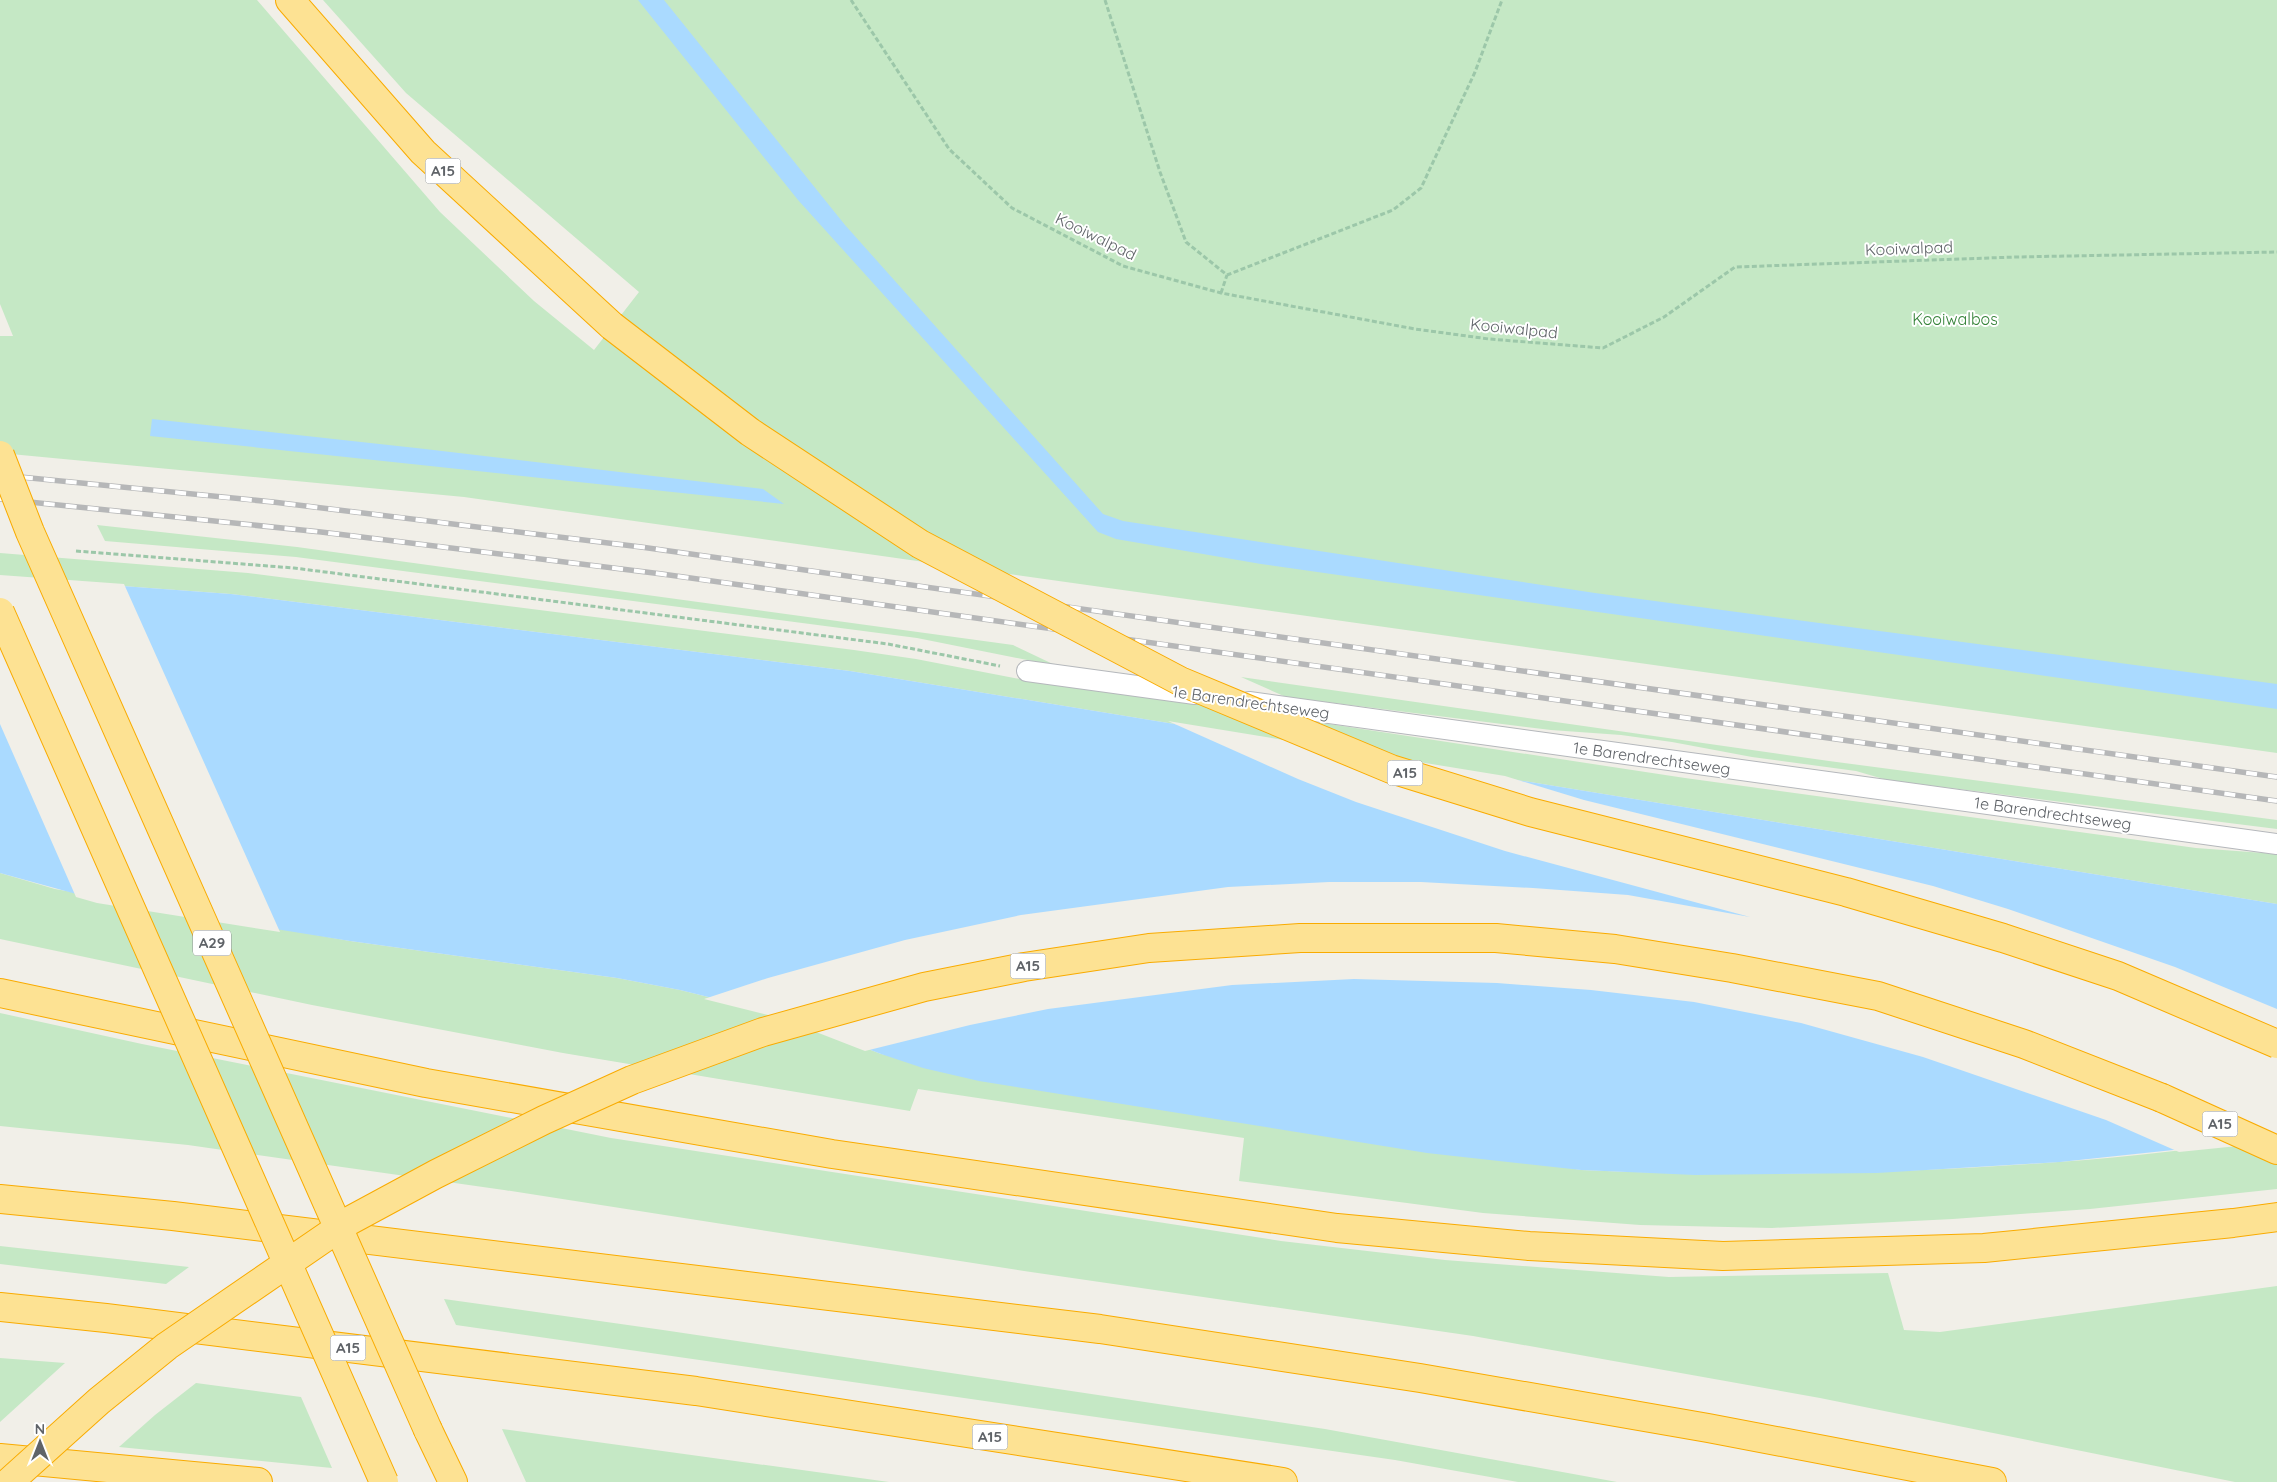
<svg xmlns="http://www.w3.org/2000/svg" width="2277" height="1482" viewBox="0 0 2277 1482" font-family="Quicksand,sans-serif">
<style>
.green{fill:#c5e8c5}
.water{fill:#aadaff}
.pier{fill:#f1efe8}
.lines{fill:none;stroke-linecap:round;stroke-linejoin:round}
.lane-casing{stroke:#b5b8bc;stroke-width:22}
.highway-casing{stroke:#f9ab00;stroke-width:30}
.path{stroke:#9cc7a9;stroke-width:3;stroke-dasharray:5 2.5;stroke-linecap:butt}
.lane{stroke:#fff;stroke-width:20}
.highway{stroke:#fde293;stroke-width:28}
.rail-casing{stroke:#b6b7b8;stroke-width:5.5}
.rail{stroke:#fff;stroke-width:4;stroke-dasharray:11;stroke-linecap:butt}
.highway-bridge-casing{stroke:#f9ab00;stroke-width:30;stroke-linecap:butt}
.highway-bridge{stroke:#fde293;stroke-width:28}
.labels{text-anchor:middle;stroke-width:4;stroke-linejoin:round;paint-order:stroke}
.shield{fill:#fff;stroke:#8f9295;stroke-width:1}
.shield-label{font-size:15px;font-weight:bold;fill:#5f6368}
.street-label{font-size:16px;fill:#5f6368;stroke:#fff}
.park-label{font-size:16px;fill:#348238;stroke:#fff}
</style>
<rect width="100%" height="100%" fill="#f1efe8"/>
<path class="green" d="M0 0H257L440 212 534 301 594 350 639 292 406 93 323 0H2277V753L464 497 0 453V336H13L0 304Z
M97 525 297 547 1013 645 1057 666 917 638 296 557 105 541Z
M0 553 248 573 854 650 916 659 1025 680 1105 690 1685 778 2196 848 2277 854V904L850 671 231 594 0 577Z
M1241 677 1829 761 2277 820V829L1887 780 1856 771 1752 757 1672 742 1621 735 1551 730 1286 697Z
M0 873 55 889 350 941 617 978 680 990 781 1015 881 1054 1581 1170C1741 1177 1899 1174 2058 1162 2131 1157 2204 1147 2277 1139V1189L2090 1209 1953 1219 1772 1228 1640 1225 1483 1213 1239 1181 1244 1138 918 1089 910 1111 563 1053 312 1005 0 939Z
M0 1013 142 1044 611 1138 1281 1241 1445 1260 1669 1277 1888 1273 1904 1330 1940 1332 2277 1286V1482H2235L1820 1398 1473 1336 1024 1271 504 1190 188 1145 0 1126Z
M0 1246 189 1267 166 1284 0 1264Z
M444 1299 663 1330 1325 1429 1617 1482H1518L1395 1460 456 1325Z
M0 1358 65 1363 0 1422Z
M196 1383 301 1397 332 1468 119 1447 155 1415Z
M502 1429 889 1482H526Z"/>
<path class="water" d="M638 0H664L845 225 1103 514 1123 521 1595 593 2277 684V709L1261 564 1116 539 1098 532 798 200Z
M152 419 425 449 763 489 784 504 150 436Z
M0 577 231 594 850 671 2277 904V1139L2060 1162 1877 1173 1695 1175 1581 1170 1427 1153 979 1081 923 1068 881 1054 781 1015 680 990 617 978 350 941 98 900 0 873Z"/>
<path class="pier" d="M0 575 124 584 280 932 97 903 76 897 0 724Z
M1168 721 1505 776 1584 800 1933 886 2008 909 2175 967 2277 1009V1142L2179 1152 2106 1120 1923 1057 1801 1023 1694 1002 1591 990 1497 983 1354 979 1232 985 1048 1009 970 1025 865 1051 780 1018 704 999 768 978 905 940 1021 915 1228 887 1329 882H1421L1533 888 1628 895 1750 917 1505 851 1356 802 1298 779Z"/>
<g class="lines">
<g class="lane-casing">
<path id="lane" d="M1027 671 1195 694
M1249 702 2277 844"/>
</g>
<g class="highway-casing">
<path id="highway" d="M290 0 423 152 612 326
M0 993 426 1083 832 1154 1337 1228 1529 1246 1723 1256 1984 1248 2233 1223 2277 1217
M2162 1098 2277 1150
M0 1199 173 1216 1100 1329 1420 1378 1708 1428 1992 1482
M0 1307 106 1318 696 1391 1283 1482
M428 1430 453 1482
M0 1458 258 1482"/>
</g>
<path class="path" d="M851 0 949 149 1012 208 1123 266 1221 293 1415 329 1489 339 1603 348 1664 317 1735 267 2016 257 2277 252
M1105 0 1160 172 1186 242 1227 275 1393 210 1421 188 1475 72 1502 0
M1221 293 1227 275
M76 551 294 568 888 644 1000 666"/>
<use href="#lane" class="lane"/>
<use href="#highway" class="highway"/>
<g class="rail-casing">
<path id="rail" d="M0 475 273 502 641 547 2277 777
M0 499 321 532 662 574 2277 801"/>
</g>
<use href="#rail" class="rail"/>
<g class="highway-bridge-casing">
<path id="highway-bridge" d="M612 326 750 432 920 544 1180 681 1391 769 1530 812 1846 892 2003 938 2118 976 2277 1044
M0 455 30 532 428 1430
M0 612 384 1482
M9 1482 99 1401 167 1346 349 1221 436 1174 544 1120 632 1080 763 1032 924 987 1024 967 1149 948 1300 938H1496L1615 949 1732 968 1878 996 2024 1044 2162 1098"/>
</g>
<use href="#highway-bridge" class="highway-bridge"/>
</g>
<g class="labels">
<g class="shield">
<rect x="425.5" y="158.5" width="35" height="25" rx="4"/>
<rect x="1387.5" y="760.5" width="35" height="25" rx="4"/>
<rect x="193" y="930.5" width="38" height="25" rx="4"/>
<rect x="1010.5" y="953.5" width="35" height="25" rx="4"/>
<rect x="2202.5" y="1111.5" width="35" height="25" rx="4"/>
<rect x="330.5" y="1335.5" width="35" height="25" rx="4"/>
<rect x="972.5" y="1424.5" width="35" height="25" rx="4"/>
</g>
<g class="shield-label">
<text x="443" y="176">A15</text>
<text x="1405" y="778">A15</text>
<text x="212" y="948">A29</text>
<text x="1028" y="971">A15</text>
<text x="2220" y="1129">A15</text>
<text x="348" y="1353">A15</text>
<text x="990" y="1442">A15</text>
</g>
<g class="street-label">
<text transform="translate(1096 236) rotate(26)" y="6">Kooiwalpad</text>
<text transform="translate(1909 248) rotate(-2)" y="6">Kooiwalpad</text>
<text transform="translate(1514 328) rotate(6)" y="6">Kooiwalpad</text>
<text transform="translate(1251 702) rotate(8)" y="6">1e Barendrechtseweg</text>
<text transform="translate(1652 758) rotate(8)" y="6">1e Barendrechtseweg</text>
<text transform="translate(2053 813) rotate(8)" y="6">1e Barendrechtseweg</text>
</g>
<g class="park-label">
<text x="1955" y="325">Kooiwalbos</text>
</g>
</g>
<g transform="translate(40 1442)" stroke="#ffffff" stroke-width="4" paint-order="stroke">
<path d="M0-4L9 19L0 12L-9 19Z" fill="#5f6368"/>
<text y="-8" font-size="14" font-weight="bold" text-anchor="middle" fill="#5f6368">N</text>
</g>
</svg>
